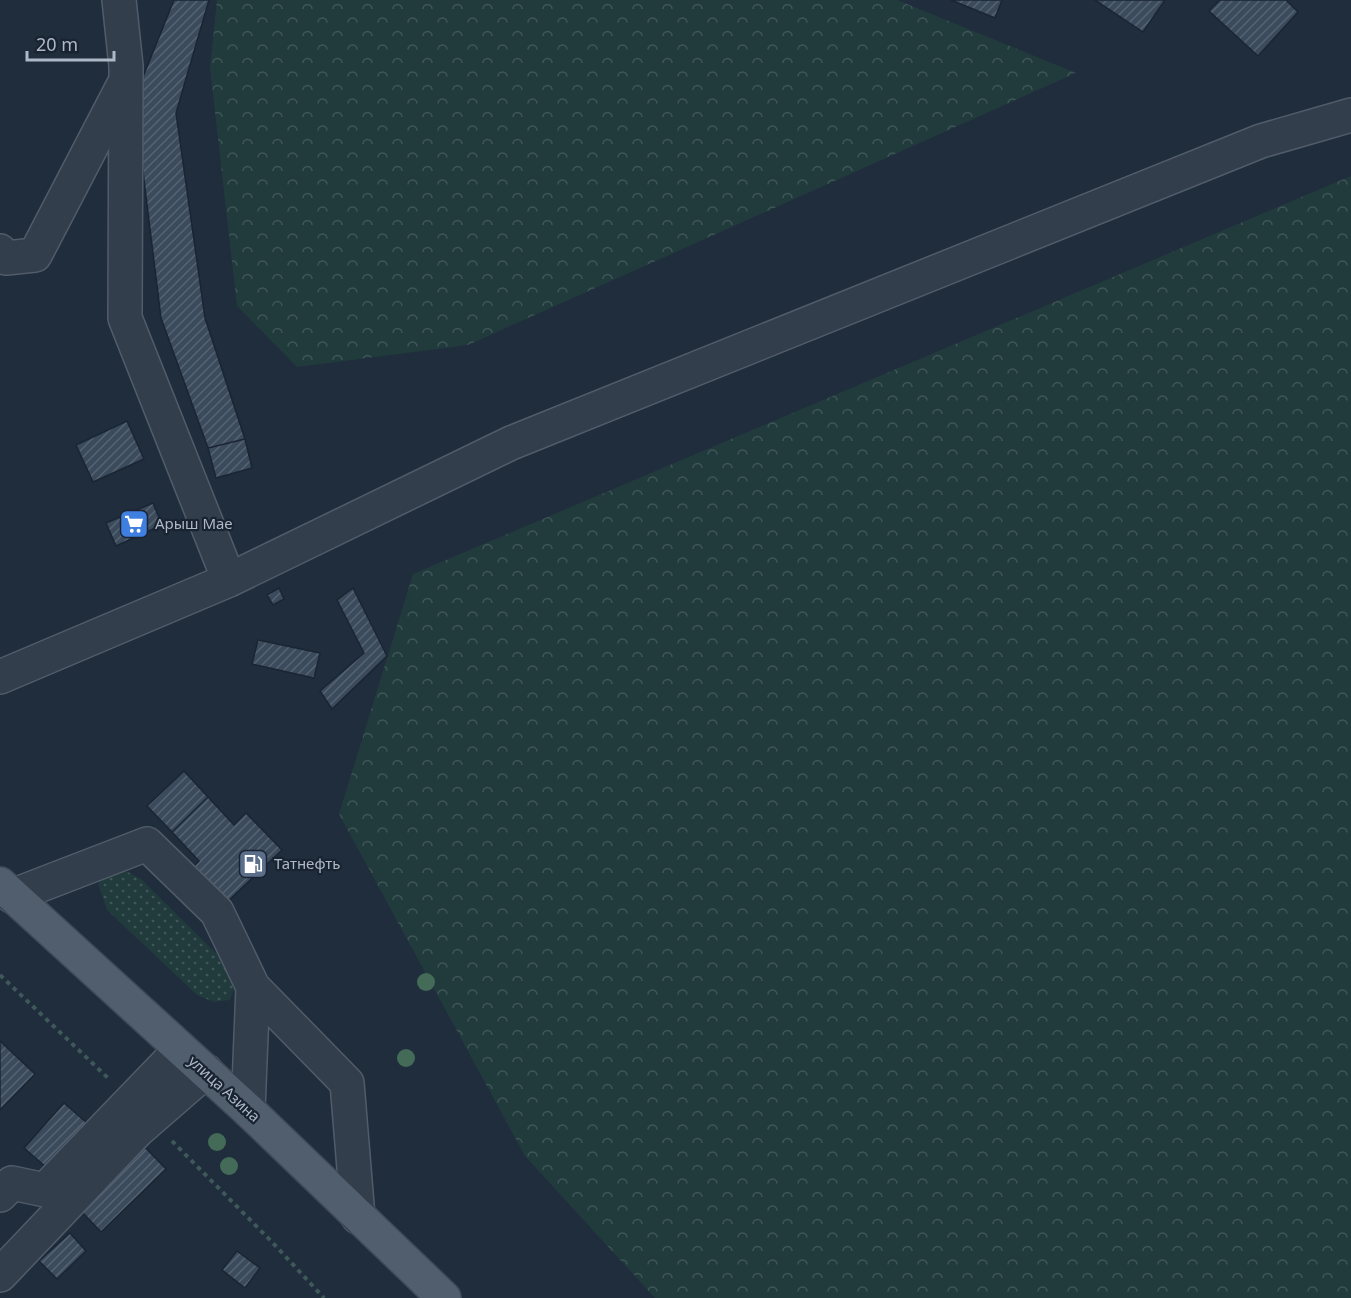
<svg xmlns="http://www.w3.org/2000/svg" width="1351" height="1298" viewBox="0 0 1351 1298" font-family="'Noto Sans',sans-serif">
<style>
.grass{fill:url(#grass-dots)}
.forest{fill:url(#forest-crowns)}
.building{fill:url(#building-hatch);stroke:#1b2533;stroke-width:1.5}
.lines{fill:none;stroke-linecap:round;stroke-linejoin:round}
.minor-casing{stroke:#515c6a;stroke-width:36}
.major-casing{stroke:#3f4a58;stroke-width:36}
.path{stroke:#3f585a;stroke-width:4;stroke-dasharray:4.5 4.5;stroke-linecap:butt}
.minor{stroke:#333e4c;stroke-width:33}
.major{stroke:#515e6d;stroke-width:33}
.tree{fill:#446a58}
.labels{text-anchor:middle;stroke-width:4.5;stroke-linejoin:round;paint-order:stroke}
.poi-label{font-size:15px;fill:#aeb9c8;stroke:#192331;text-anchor:start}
.street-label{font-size:15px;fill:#aeb9c8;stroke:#192331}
</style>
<defs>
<pattern id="grass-dots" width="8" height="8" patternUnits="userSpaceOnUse" patternTransform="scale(1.5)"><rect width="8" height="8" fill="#213b3d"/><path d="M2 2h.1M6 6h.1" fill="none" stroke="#3f5558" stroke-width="1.8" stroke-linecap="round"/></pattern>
<pattern id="forest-crowns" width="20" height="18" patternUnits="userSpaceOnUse" patternTransform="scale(1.5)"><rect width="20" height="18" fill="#213b3d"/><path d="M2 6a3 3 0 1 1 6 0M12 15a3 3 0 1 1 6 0" fill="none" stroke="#3f5558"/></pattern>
<pattern id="building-hatch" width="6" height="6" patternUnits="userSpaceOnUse" patternTransform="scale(1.5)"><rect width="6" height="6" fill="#3b4b5c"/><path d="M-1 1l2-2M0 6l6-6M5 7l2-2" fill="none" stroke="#556372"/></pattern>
</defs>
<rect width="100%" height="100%" fill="#1f2d3c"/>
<path class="grass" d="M124 870 141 879 226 963 234 990 229 1000 214 1002 197 995 107 910 98 884 109 871Z"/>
<path class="forest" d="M217 0H897L1076 73 468 345 297 367 237 306 210 68Z
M1351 176V1298H655L525 1156 339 814 413 574Z"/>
<path class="building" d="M174 0H209L176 113 205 318 245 439 208 448 161 318 134 99Z
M951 0H1002L995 18Z
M1095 0H1165L1143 32Z
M1220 0H1286L1298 12 1258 56 1209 11Z
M127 421 144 459 93 482 76 445Z
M245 439 252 468 216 478 208 448Z
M153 503 162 525 116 546 106 523Z
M279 588 284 599 273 605 267 595Z
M353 588 387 656 332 709 320 691 364 653 337 600Z
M258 640 320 653 314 678 252 664Z
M184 771 208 797 172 832 147 806Z
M208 797 234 825 246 813 282 850 225 904 191 869 199 861 172 832Z
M0 1041 35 1074 0 1110Z
M64 1103 87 1123 47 1168 24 1148Z
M137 1139 166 1169 101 1232 81 1211Z
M70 1233 86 1251 57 1279 39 1261Z
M237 1251 260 1268 245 1288 222 1270Z"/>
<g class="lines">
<g class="minor-casing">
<path id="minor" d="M119 0 126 66 125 318 229 580
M0 251 6 258 35 255 124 84
M0 677 229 580 511 443 1261 141 1351 115
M12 896 147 844 217 912 253 987 347 1083 358 1217
M248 1110 253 987
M0 1195 12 1183 45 1190 181 1049
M0 1275 137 1131 206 1071"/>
</g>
<g class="major-casing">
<path id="major" d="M0 884 248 1110 444 1298"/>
</g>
<path class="path" d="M0 975 109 1079
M172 1141 272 1242 324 1298"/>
<use href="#minor" class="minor"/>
<use href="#major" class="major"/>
</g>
<g class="tree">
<circle cx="426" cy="982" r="9"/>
<circle cx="406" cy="1058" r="9"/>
<circle cx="217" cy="1142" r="9"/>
<circle cx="229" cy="1166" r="9"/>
</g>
<defs>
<g id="supermarket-square" transform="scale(1.5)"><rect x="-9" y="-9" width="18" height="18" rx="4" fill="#3f7fe0" stroke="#192331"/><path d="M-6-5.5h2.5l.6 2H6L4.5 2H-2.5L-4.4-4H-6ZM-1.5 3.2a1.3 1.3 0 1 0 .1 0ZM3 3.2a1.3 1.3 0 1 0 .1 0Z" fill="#fff"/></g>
<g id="fuel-square" transform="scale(1.5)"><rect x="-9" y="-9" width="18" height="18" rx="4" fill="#5c6f8a" stroke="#192331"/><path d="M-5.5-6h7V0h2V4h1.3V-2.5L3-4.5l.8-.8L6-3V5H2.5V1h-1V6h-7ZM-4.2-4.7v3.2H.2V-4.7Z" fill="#fff"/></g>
</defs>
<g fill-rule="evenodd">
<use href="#supermarket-square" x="134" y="524"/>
<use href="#fuel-square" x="253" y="864"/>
</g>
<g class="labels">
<g class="poi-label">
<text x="155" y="529">Арыш Мае</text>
<text x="274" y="869">Татнефть</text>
</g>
<g class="street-label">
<text transform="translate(224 1089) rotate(42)" y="5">улица Азина</text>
</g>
</g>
<path d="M27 51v9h87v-9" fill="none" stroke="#aeb9c8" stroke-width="3"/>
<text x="36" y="51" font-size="18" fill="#aeb9c8" stroke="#192331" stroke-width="4.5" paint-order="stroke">20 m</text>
</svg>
